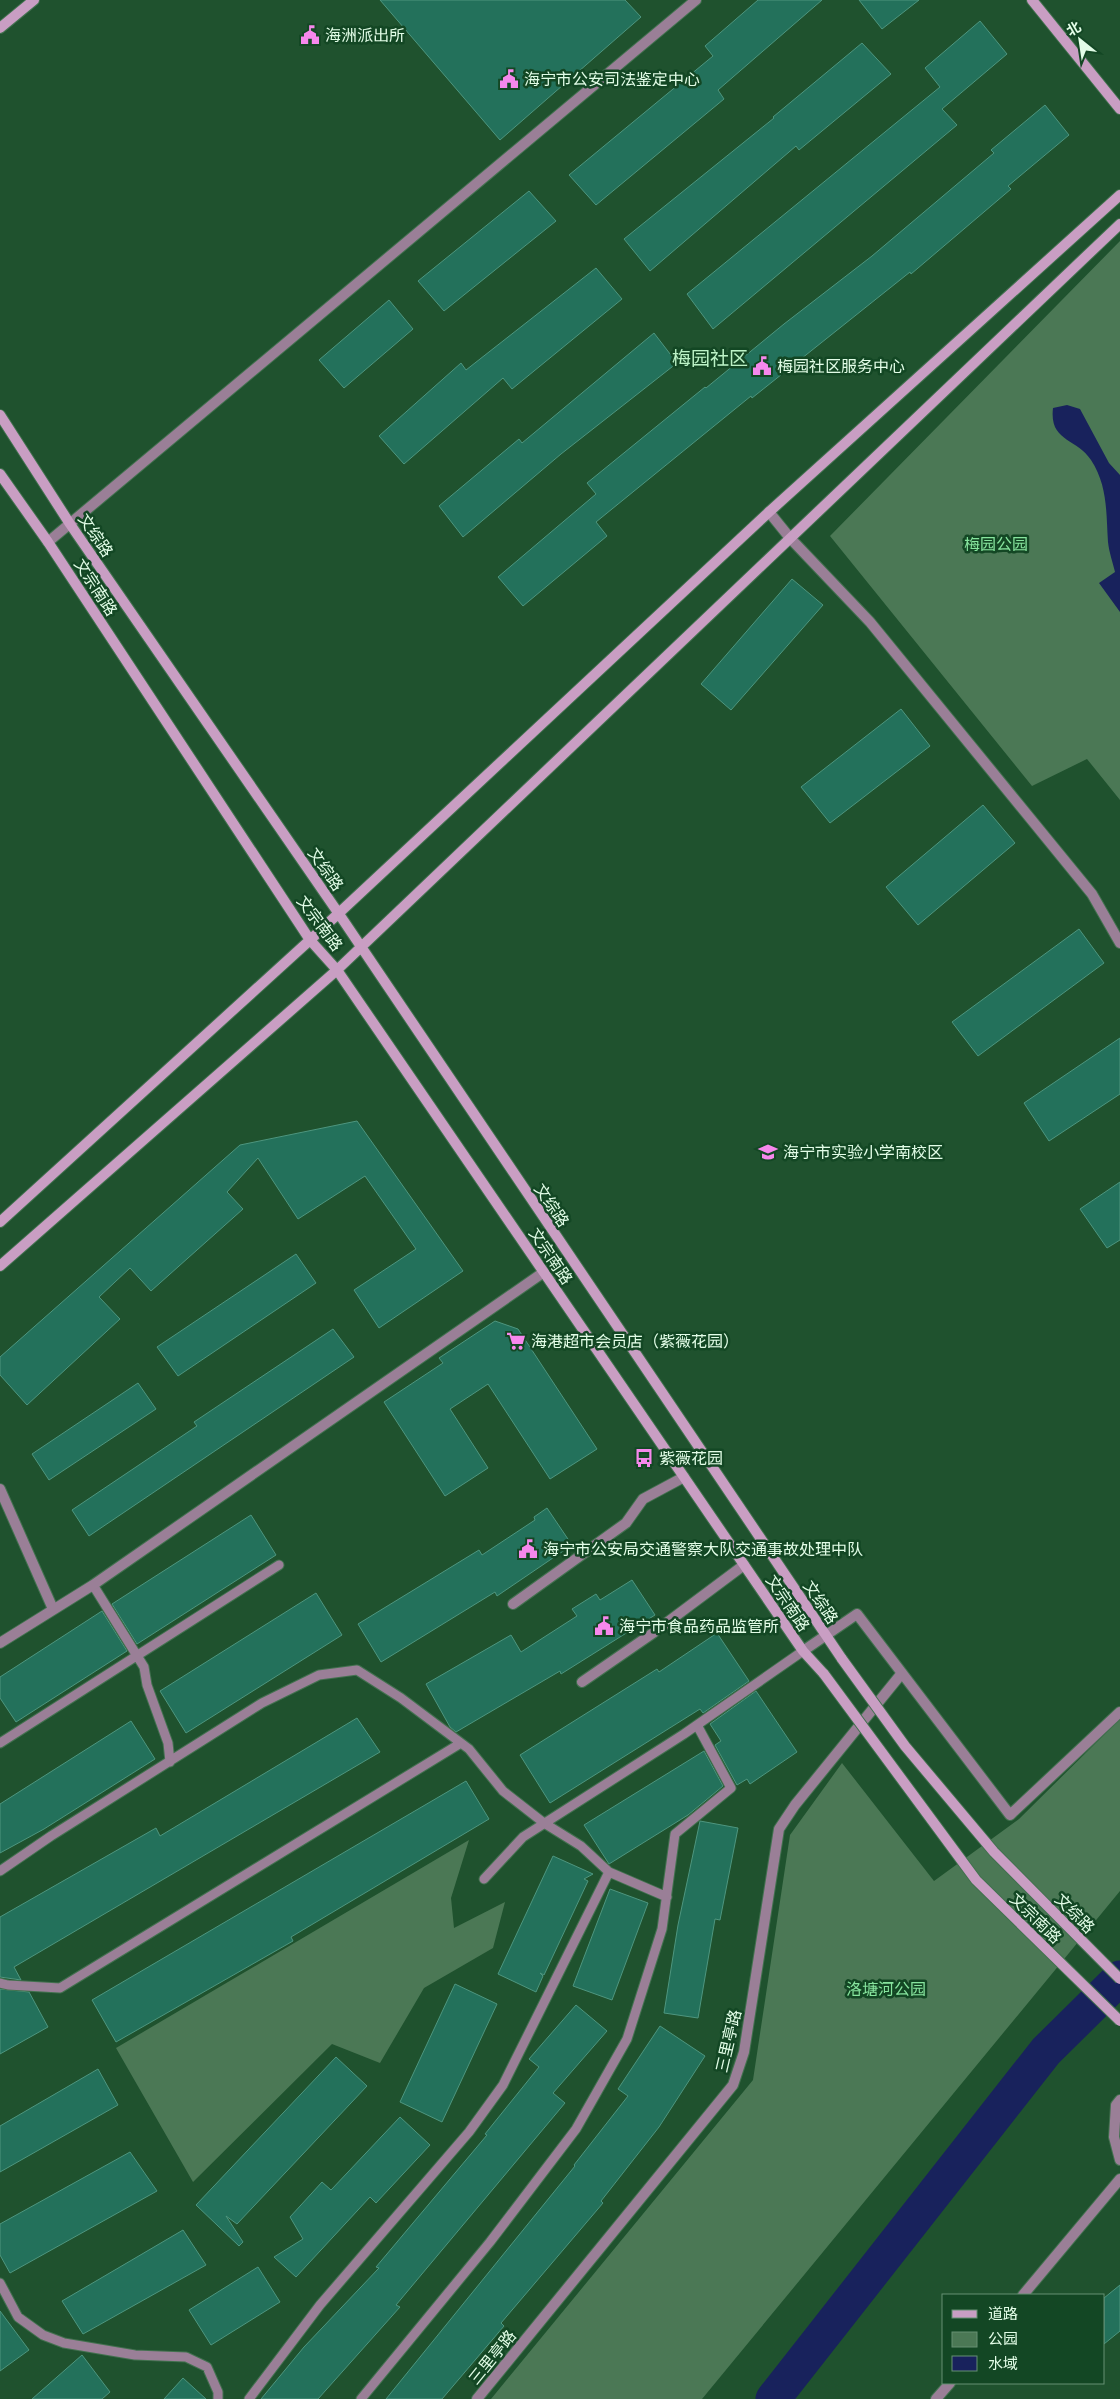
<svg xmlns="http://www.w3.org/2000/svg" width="1120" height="2399" viewBox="0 0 1120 2399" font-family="'Space Grotesk','Noto Sans SC',sans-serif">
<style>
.green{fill:#4b7855}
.water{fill:#18225c}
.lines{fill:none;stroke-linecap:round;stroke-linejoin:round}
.river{stroke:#18225c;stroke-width:35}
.building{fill:#23715b;stroke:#4e967f}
.lane-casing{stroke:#42714f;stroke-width:11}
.street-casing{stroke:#42714f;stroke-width:12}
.secondary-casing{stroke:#42714f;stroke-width:12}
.lane{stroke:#9a7f97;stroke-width:9}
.street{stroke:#9a7f97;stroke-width:10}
.secondary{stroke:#c99ec3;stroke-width:10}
.secondary-bridge-casing{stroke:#42714f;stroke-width:12;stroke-linecap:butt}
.secondary-bridge{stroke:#c99ec3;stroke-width:10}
.labels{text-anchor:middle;stroke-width:5;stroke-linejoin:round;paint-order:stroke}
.poi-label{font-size:16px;fill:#e2fde7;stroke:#134724;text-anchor:start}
.street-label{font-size:16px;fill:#e2fde7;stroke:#134724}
.park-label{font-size:16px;fill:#87e59e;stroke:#134724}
.quarter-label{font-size:19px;fill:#bbf2c6;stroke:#134724}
</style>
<rect width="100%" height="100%" fill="#1f522e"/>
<path class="green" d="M1120 241V800L1087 759 1032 786 830 536Z
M1120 1719V1891L702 2399H491L753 2080 790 1835 842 1763 934 1881 1019 1819Z
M469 1840 451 1898 454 1928 505 1902 493 1948 424 1988 380 2063 332 2044 193 2182 116 2048Z"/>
<path class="water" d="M1067 405 1080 409 1109 463 1120 475V612L1099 583 1115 572C1113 563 1109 552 1108 542 1106 513 1108 486 1091 460 1077 438 1049 442 1053 408Z"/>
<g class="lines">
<path class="river" d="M773 2399 1046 2051 1120 1978"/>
</g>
<path class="building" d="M380 0H625L641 17 500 140Z
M758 0H822L718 90 724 99 596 205 569 175 713 56 705 46Z
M859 0H919L882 29Z
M980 21 1007 54 942 109 957 125 713 329 687 294 940 87 925 68Z
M862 43 891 74 799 150 796 146 650 271 624 239 774 118 773 117Z
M1045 105 1069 135 1008 186 1011 189 911 274 910 272 752 398 751 396 596 522 607 536 523 606 498 577 596 494 587 483 705 387 706 388 784 324 872 256 994 153 991 150Z
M529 191 556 221 444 311 418 281Z
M596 268 622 299 512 389 503 378 404 464 379 436 461 363 466 370Z
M389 300 413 329 344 388 319 360Z
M654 333 677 363 561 454 463 537 439 506 519 439 522 443Z
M792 579 823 605 731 710 701 684Z
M901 709 930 746 830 823 801 787Z
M983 805 1015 843 918 925 886 887Z
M1079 929 1104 963 978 1056 952 1022Z
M1120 1038V1094L1049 1141 1024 1103Z
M357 1121 463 1271 379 1328 354 1290 416 1249 365 1176 298 1219 258 1158 227 1192 243 1209 151 1291 130 1268 99 1297 120 1319 27 1405 0 1375V1357L240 1145Z
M1120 1182V1240L1107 1248 1080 1209Z
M296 1254 316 1283 178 1376 157 1347Z
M495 1321 518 1329 597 1449 550 1479 488 1384 450 1409 488 1468 445 1496 384 1402 443 1363 439 1358Z
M333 1329 354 1357 89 1536 72 1510 197 1426 194 1422Z
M138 1383 156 1409 49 1480 32 1454Z
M547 1508 572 1545 497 1596 495 1592 381 1662 358 1624 479 1550 482 1555 535 1520 534 1517Z
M251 1515 276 1555 137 1644 112 1604Z
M632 1580 655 1615 561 1674 560 1671 456 1732 450 1727 426 1684 511 1635 521 1652 577 1616 572 1609 596 1594 600 1600Z
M316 1593 342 1635 186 1733 160 1691Z
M102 1611 127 1651 16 1722 0 1698V1677Z
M717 1633 749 1681 703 1713 700 1709 550 1803 520 1755 657 1669 659 1672Z
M756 1691 797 1752 750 1784 747 1779 737 1785 715 1745 721 1741 710 1724Z
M357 1718 380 1752 14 1967 21 1980 0 1977V1917L156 1828 160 1836Z
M131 1721 155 1759 44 1829 0 1853V1804Z
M704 1751 723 1786 688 1815 609 1864 584 1825Z
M466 1781 489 1819 291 1937 293 1941 116 2042 92 2000Z
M700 1821 738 1828 720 1920 715 1919 698 2018 664 2013 678 1925Z
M553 1856 593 1874 584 1879 588 1881 544 1975 540 1973 543 1976 536 1992 498 1974Z
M610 1889 648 1903 612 2000 573 1986Z
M455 1984 497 2004 442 2122 400 2102Z
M0 1989 29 1992 48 2027 0 2054Z
M576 2005 607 2031 553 2093 565 2103 396 2305 400 2307 318 2399H261L304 2347 379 2268 376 2267 487 2135 485 2134 539 2067 529 2059Z
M660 2026 705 2056 659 2127 601 2201 603 2203 501 2323 504 2326 442 2399H386L575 2166 574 2165 628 2096 618 2089Z
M336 2057 367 2086 237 2224 226 2216 243 2242 239 2246 196 2205Z
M98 2069 118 2105 0 2172V2126Z
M400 2117 430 2145 376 2203 370 2197 296 2277 274 2257 303 2239 290 2217 322 2182 331 2190Z
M130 2152 157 2191 10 2273 0 2255V2224Z
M183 2230 206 2265 83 2334 62 2301Z
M258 2267 280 2302 211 2345 189 2310Z
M1120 2285V2331L1104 2344V2298Z
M0 2311 29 2350 0 2371Z
M82 2355 110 2392 102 2399H32Z
M183 2378 206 2399H164Z"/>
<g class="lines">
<g class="lane-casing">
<path id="lane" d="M93 1585 144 1667 147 1685 168 1743 170 1762
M0 1743 279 1565
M0 1871 51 1836 262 1703 319 1675 357 1670 401 1698 469 1749 503 1791 544 1823 581 1846 609 1872 667 1897
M484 1879 523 1837 684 1734 803 1651
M0 1983 8 1985 60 1988 461 1743
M0 2283 18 2317 43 2335 64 2343 135 2355 186 2357 207 2367 218 2392V2399
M249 2399 320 2305 469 2132 503 2085 609 1872
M361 2399 490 2242 576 2129 627 2039 662 1929 675 1834 731 1788 697 1725"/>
</g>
<g class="street-casing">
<path id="street" d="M769 512 790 538 870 622 1092 894 1120 943
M48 542 696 0
M0 1489 53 1609
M513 1604 626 1523 643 1499 684 1477
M0 1643 93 1585 544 1272
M803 1651 857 1614 1010 1815 1120 1712
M582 1682 653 1633 744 1565
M1120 2100 1116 2105 1114 2137 1120 2160
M1023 2295 1120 2179
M477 2399 733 2085 744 2052 779 1829 795 1805 902 1673
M936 2399 950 2383"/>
</g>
<g class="secondary-casing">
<path id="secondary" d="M1032 0 1120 109
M0 28 34 0
M0 415 70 524 339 914 842 1659
M0 474 48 542 310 940 337 970 803 1651 824 1674
M0 1222 310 940 769 512 1120 195
M0 1266 337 970 1120 224"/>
</g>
<use href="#lane" class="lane"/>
<use href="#street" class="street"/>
<use href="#secondary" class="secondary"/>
<g class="secondary-bridge-casing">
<path id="secondary-bridge" d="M842 1659 905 1746 994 1852 1120 1979
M824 1674 976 1880 1120 2021"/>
</g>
<use href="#secondary-bridge" class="secondary-bridge"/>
</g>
<defs>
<g id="civic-bare" transform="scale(1.5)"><path d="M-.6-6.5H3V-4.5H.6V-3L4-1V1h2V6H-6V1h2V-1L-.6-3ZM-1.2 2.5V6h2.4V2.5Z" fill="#f688ec" stroke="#134724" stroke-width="2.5" paint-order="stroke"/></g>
<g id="school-bare" transform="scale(1.5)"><path d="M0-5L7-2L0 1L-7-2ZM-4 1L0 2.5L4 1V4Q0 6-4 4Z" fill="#f688ec" stroke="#134724" stroke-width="2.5" paint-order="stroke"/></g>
<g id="supermarket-bare" transform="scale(1.5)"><path d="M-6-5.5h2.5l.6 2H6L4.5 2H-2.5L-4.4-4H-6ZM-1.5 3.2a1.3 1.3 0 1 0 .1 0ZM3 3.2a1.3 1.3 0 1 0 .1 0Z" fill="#f688ec" stroke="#134724" stroke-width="2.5" paint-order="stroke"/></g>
<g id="bus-bare" transform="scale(1.5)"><path d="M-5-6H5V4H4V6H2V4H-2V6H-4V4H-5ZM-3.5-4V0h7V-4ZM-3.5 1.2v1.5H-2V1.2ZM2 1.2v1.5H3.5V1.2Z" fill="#f688ec" stroke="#134724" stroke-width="2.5" paint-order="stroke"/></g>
</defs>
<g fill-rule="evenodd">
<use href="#civic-bare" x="310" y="35"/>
<use href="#civic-bare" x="509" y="79"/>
<use href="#civic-bare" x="762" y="366"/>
<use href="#school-bare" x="768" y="1152"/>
<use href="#supermarket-bare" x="516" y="1341"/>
<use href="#bus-bare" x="644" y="1458"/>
<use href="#civic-bare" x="528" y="1549"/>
<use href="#civic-bare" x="604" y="1626"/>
</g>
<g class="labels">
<g class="poi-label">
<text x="325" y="41">海洲派出所</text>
<text x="524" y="85">海宁市公安司法鉴定中心</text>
<text x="777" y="372">梅园社区服务中心</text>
<text x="783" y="1158">海宁市实验小学南校区</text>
<text x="531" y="1347">海港超市会员店（紫薇花园）</text>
<text x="659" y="1464">紫薇花园</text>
<text x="543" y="1555">海宁市公安局交通警察大队交通事故处理中队</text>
<text x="619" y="1632">海宁市食品药品监管所</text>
</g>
<g class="street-label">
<text transform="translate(96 535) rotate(56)" y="6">文综路</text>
<text transform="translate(96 587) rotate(57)" y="6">文宗南路</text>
<text transform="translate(326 869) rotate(55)" y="6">文综路</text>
<text transform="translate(320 923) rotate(53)" y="6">文宗南路</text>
<text transform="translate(552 1205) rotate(56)" y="6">文综路</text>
<text transform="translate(551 1256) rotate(56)" y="6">文宗南路</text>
<text transform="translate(821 1602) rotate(56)" y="6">文综路</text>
<text transform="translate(788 1603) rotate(56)" y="6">文宗南路</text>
<text transform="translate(1075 1913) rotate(45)" y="6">文综路</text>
<text transform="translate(1036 1918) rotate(44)" y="6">文宗南路</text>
<text transform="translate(728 2041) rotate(-77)" y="6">三里亭路</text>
<text transform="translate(492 2357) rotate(-51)" y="6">三里亭路</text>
</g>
<g class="park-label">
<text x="996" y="550">梅园公园</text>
<text x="886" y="1995">洛塘河公园</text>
</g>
<g class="quarter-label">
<text x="710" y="365">梅园社区</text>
</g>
</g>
<rect x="942" y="2294" width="162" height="90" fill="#134724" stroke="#669072"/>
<rect x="952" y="2310" width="25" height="8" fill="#c99ec3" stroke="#669072"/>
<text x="988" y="2319" font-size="15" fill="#e2fde7">道路</text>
<rect x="952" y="2332" width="25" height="15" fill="#4b7855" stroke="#669072"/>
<text x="988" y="2344" font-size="15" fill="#e2fde7">公园</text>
<rect x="952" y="2356" width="25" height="15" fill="#18225c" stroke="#669072"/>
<text x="988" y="2369" font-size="15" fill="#e2fde7">水域</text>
<g transform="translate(1080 40) rotate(330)" stroke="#134724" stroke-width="4" paint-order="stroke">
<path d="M0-4L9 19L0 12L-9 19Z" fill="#e2fde7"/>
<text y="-8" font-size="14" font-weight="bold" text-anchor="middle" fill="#e2fde7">北</text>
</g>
</svg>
